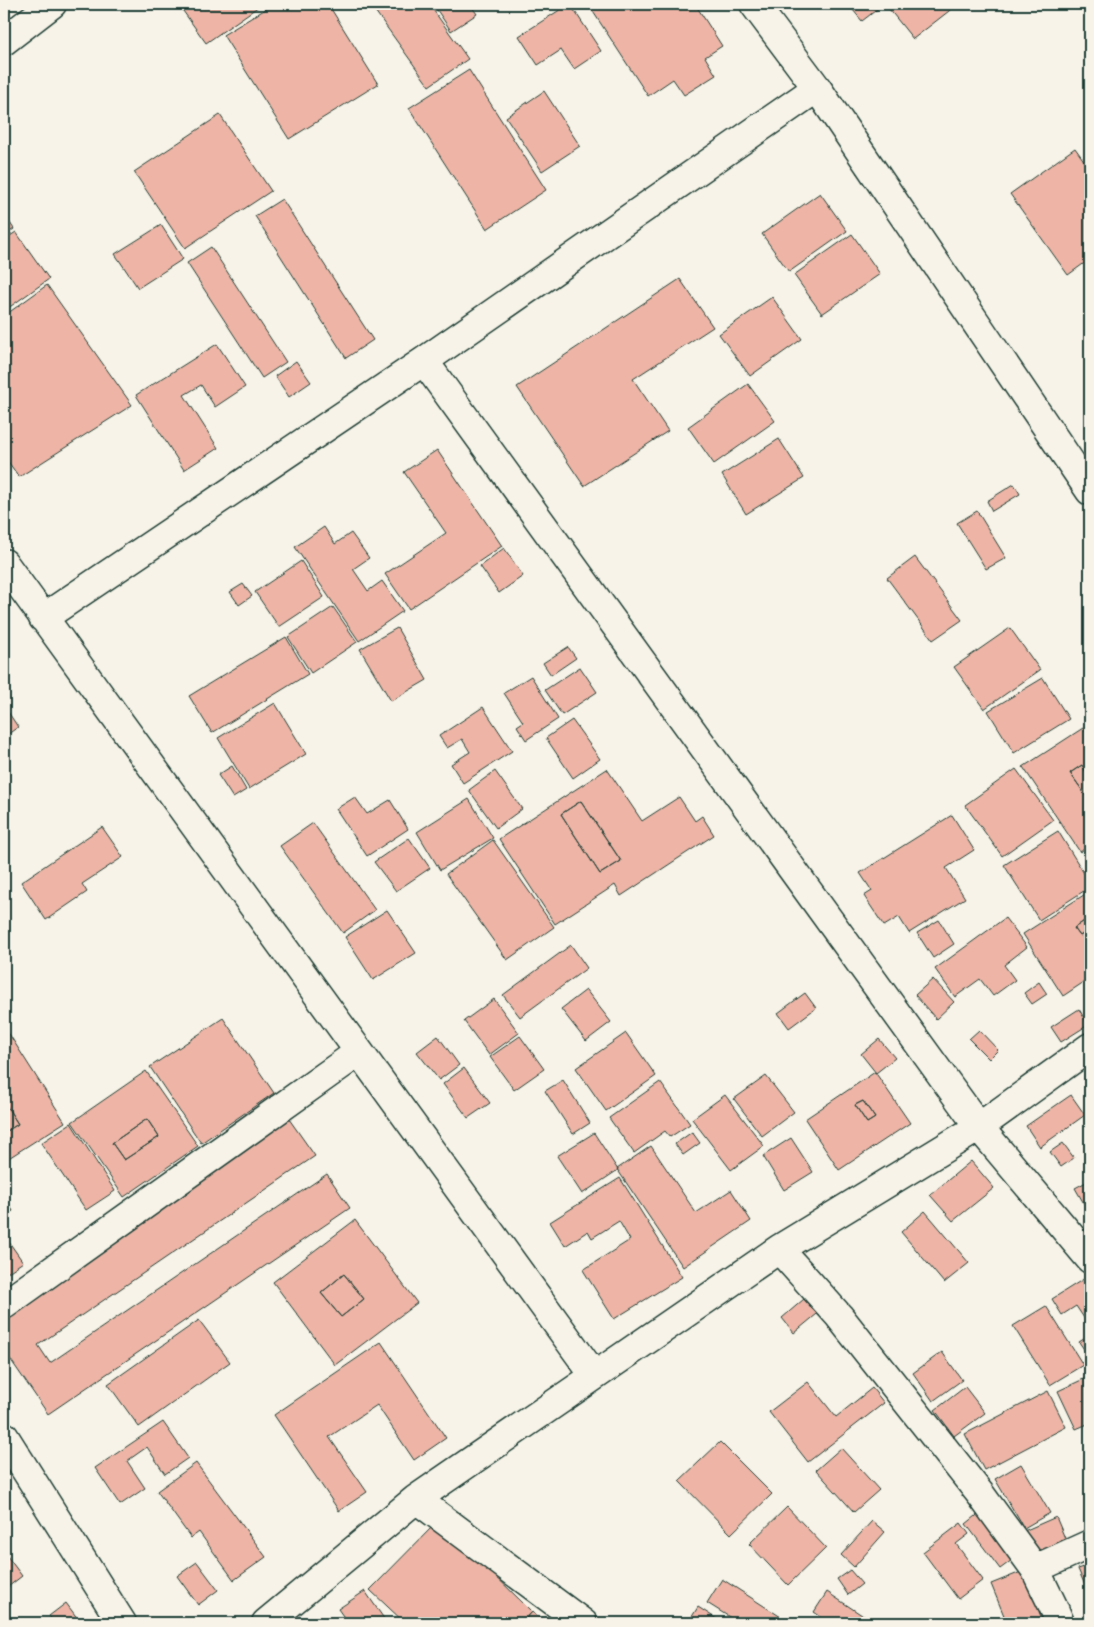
<svg xmlns="http://www.w3.org/2000/svg" width="1094" height="1627" viewBox="0 0 1094 1627" font-family="Sriracha,sans-serif">
<style>
.building{fill:#eeb5a6;stroke:#1f3d34;fill-rule:evenodd}
.lines{fill:none;stroke-linecap:round;stroke-linejoin:round}
.minor-casing{stroke:#1f3d34;stroke-width:31}
.tertiary-casing{stroke:#1f3d34;stroke-width:31}
.minor{stroke:#f7f3e8;stroke-width:28}
.tertiary{stroke:#f7f3e8;stroke-width:28}
</style>
<rect width="100%" height="100%" fill="#f7f3e8"/>
<filter id="ink" filterUnits="userSpaceOnUse"><feTurbulence type="fractalNoise" baseFrequency=".02" numOctaves="2"/><feDisplacementMap in="SourceGraphic" scale="10" xChannelSelector="R" yChannelSelector="G"/><feConvolveMatrix kernelMatrix="1 2 1 2 8 2 1 2 1" color-interpolation-filters="sRGB"/></filter>
<g filter="url(#ink)">
<path class="building" d="M178 4H262L206 43Z
M274 4H328L378 84 289 139 223 35Z
M370 4H429L468 59 429 86Z
M433 4H470L477 14 451 31Z
M569 4H570L601 51 574 69 561 50 538 65 519 36Z
M588 4H695L722 46 705 57 716 75 684 95 673 79 648 96Z
M848 4H884L862 21Z
M885 4H958L913 39Z
M469 70 546 190 487 229 409 108Z
M544 91 580 146 542 171 506 117Z
M220 115 271 191 185 248 134 172Z
M1075 148 1090 169V259L1068 275 1010 194Z
M820 193 847 231 789 272 762 234Z
M282 199 373 340 346 358 255 216Z
M4 214 14 229 4 236Z
M161 225 183 259 138 288 115 254Z
M16 232 49 279 4 311V240Z
M852 234 880 274 822 314 794 275Z
M211 247 286 362 262 378 187 263Z
M680 279 713 327 633 379 668 431 584 486 517 387Z
M47 285 132 405 19 477 4 456V316Z
M772 297 802 339 750 376 719 334Z
M217 344 245 387 215 407 201 385 184 395 218 448 184 470 136 395Z
M296 361 311 382 289 397 275 376Z
M748 384 775 421 714 464 688 427Z
M779 439 804 478 746 514 722 475Z
M437 450 502 546 409 609 385 574 446 533 404 472Z
M1014 484 1020 494 992 511 987 501Z
M977 511 1006 558 986 569 957 523Z
M324 527 335 544 351 533 369 558 353 569 368 591 382 581 403 611 359 641 295 547Z
M504 548 523 576 499 593 480 566Z
M915 557 962 620 933 640 887 578Z
M301 561 324 597 279 627 255 592Z
M243 584 252 596 239 605 230 592Z
M333 607 357 642 311 673 288 637Z
M397 628 427 680 391 701 360 649Z
M1010 628 1040 670 984 709 954 667Z
M286 637 308 674 212 733 189 696Z
M568 647 576 658 551 675 543 663Z
M580 667 597 692 562 715 545 690Z
M531 676 558 719 526 740 517 726 523 722 504 693Z
M1043 678 1069 719 1014 753 988 711Z
M275 703 306 754 249 789 218 738Z
M4 706 18 727 4 737Z
M483 707 512 751 463 783 451 764 470 752 462 739 447 748 439 736Z
M572 720 600 759 573 778 546 738Z
M1083 728 1090 739V779L1082 765 1070 773 1087 797 1090 795V845L1080 852 1023 767Z
M1082 765 1090 779V795L1087 797 1070 773Z
M232 766 246 790 233 798 218 775Z
M607 769 642 821 679 797 695 821 702 816 714 835 621 896 615 885 555 924 499 839ZM581 801 621 861 600 874 561 814Z
M1016 769 1053 820 1002 856 965 805Z
M495 771 522 809 496 828 469 790Z
M355 797 367 814 390 800 408 829 367 856 336 809Z
M469 799 493 838 440 870 417 832Z
M581 801 621 861 600 874 561 814Z
M952 815 974 850 946 868 965 898 909 933 899 917 884 926 864 896 872 891 860 873Z
M313 823 375 910 343 933 280 846Z
M102 827 123 857 82 884 87 892 46 920 21 882Z
M1058 831 1090 883V887L1039 920 1004 865Z
M409 838 430 868 396 891 374 862Z
M493 840 554 927 507 960 446 874Z
M1090 891V917L1074 928 1080 936 1090 929V978L1063 996 1023 934Z
M387 910 416 953 373 980 345 937Z
M1090 917V929L1080 936 1074 928Z
M1005 918 1027 947 1004 965 1015 980 993 996 980 979 955 997 935 969Z
M939 920 954 944 933 958 917 933Z
M571 945 587 968 520 1017 503 995Z
M933 979 954 1002 936 1019 915 995Z
M1039 982 1047 994 1032 1004 1024 993Z
M586 990 611 1022 586 1041 561 1009Z
M805 993 816 1008 789 1028 778 1013Z
M494 999 519 1033 489 1055 464 1021Z
M1079 1009 1088 1025 1061 1042 1051 1027Z
M223 1018 274 1093 201 1143 150 1067Z
M4 1026 65 1122 4 1161V1133L18 1124 4 1102Z
M979 1030 998 1050 989 1059 969 1039Z
M626 1033 656 1076 606 1111 576 1068Z
M438 1036 459 1065 439 1080 417 1052Z
M520 1036 544 1069 514 1090 490 1057Z
M879 1039 895 1058 876 1073 861 1054Z
M464 1068 490 1103 468 1118 443 1084Z
M146 1071 198 1146 124 1197 72 1122ZM147 1119 159 1137 124 1160 112 1143Z
M875 1072 910 1123 839 1170 805 1119ZM863 1101 875 1118 867 1123 855 1105Z
M766 1076 794 1112 762 1136 734 1099Z
M563 1080 590 1123 573 1134 545 1091Z
M660 1082 690 1124 670 1137 665 1131 634 1153 609 1118Z
M725 1095 764 1146 731 1170 692 1119Z
M1071 1095 1085 1115 1040 1147 1026 1126Z
M863 1101 875 1118 867 1123 855 1105Z
M4 1102 18 1124 4 1133Z
M147 1119 159 1137 124 1160 112 1143Z
M289 1119 315 1156 38 1345 50 1363 327 1174 350 1208 48 1414 4 1350V1315Z
M71 1123 115 1191 86 1210 41 1143Z
M692 1132 700 1143 683 1155 675 1144Z
M594 1133 618 1170 582 1194 557 1156Z
M791 1138 813 1172 784 1190 763 1156Z
M1063 1143 1074 1158 1061 1167 1050 1152Z
M651 1146 696 1213 731 1190 751 1221 683 1267 617 1169Z
M971 1161 994 1188 953 1221 930 1195Z
M620 1178 682 1277 614 1319 583 1270 630 1240 619 1221 592 1238 588 1231 565 1246 550 1222Z
M1090 1180V1204L1086 1207 1075 1188Z
M4 1196 13 1211 4 1216Z
M925 1211 969 1263 944 1283 901 1232Z
M355 1220 417 1303 335 1365 273 1282ZM344 1274 364 1299 341 1317 321 1293Z
M4 1235 23 1262 4 1275Z
M344 1274 364 1299 341 1317 321 1293Z
M1090 1275V1327L1076 1306 1062 1315 1052 1299Z
M804 1299 817 1314 794 1333 782 1318Z
M1046 1306 1083 1365 1050 1385 1013 1326Z
M199 1320 230 1362 139 1427 108 1384Z
M1090 1335V1358L1079 1342Z
M381 1342 446 1438 414 1460 377 1405 329 1437 367 1492 339 1511 274 1415Z
M942 1352 962 1380 933 1401 913 1373Z
M1090 1376V1423L1076 1429 1058 1391Z
M808 1382 836 1417 872 1388 884 1403 808 1462 769 1412Z
M965 1387 985 1413 954 1436 935 1410Z
M1048 1391 1066 1427 984 1470 965 1434Z
M163 1422 188 1458 165 1474 147 1447 127 1461 145 1488 120 1505 95 1468Z
M720 1442 772 1494 731 1534 679 1481Z
M841 1448 879 1490 854 1512 816 1470Z
M196 1463 266 1557 234 1580 199 1532 191 1538 157 1491Z
M1021 1464 1050 1513 1024 1528 995 1479Z
M787 1507 826 1548 788 1585 749 1544Z
M981 1512 1016 1557 1000 1569 966 1524Z
M1056 1517 1067 1543 1035 1557 1024 1531Z
M439 1520 532 1612 522 1623H405L370 1590Z
M872 1521 885 1532 854 1567 841 1555Z
M961 1523 969 1534 956 1544 983 1580 958 1599 923 1552Z
M4 1552 22 1576 4 1590Z
M197 1562 218 1590 198 1605 177 1576Z
M1090 1565V1589L1087 1590 1078 1569Z
M850 1570 862 1584 848 1595 837 1579Z
M1026 1570 1047 1623H1007L991 1584Z
M722 1579 781 1617 777 1623H739L707 1603Z
M365 1591 387 1623H348L338 1609Z
M827 1592 874 1623H830L814 1612Z
M66 1603 81 1623H55L49 1616Z
M698 1607 723 1623H688Z
M532 1612 545 1623H522Z
M1090 1615V1623H1079L1077 1619Z"/>
<g class="lines">
<g class="minor-casing">
<path id="minor" d="M754 4 817 88 1090 491
M424 361 979 1127 1090 1259
M4 563 594 1375
M43 618 424 361 817 88
M779 1249 839 1316 981 1495 1035 1569 1053 1606 1060 1623
M4 1305 359 1052
M4 1436 122 1623
M416 1499 583 1623
M1035 1569 1090 1544
M266 1623 416 1499 779 1249 979 1127 1090 1047"/>
</g>
<g class="tertiary-casing">
<path id="tertiary" d="M4 41 52 4"/>
</g>
<use href="#minor" class="minor"/>
<use href="#tertiary" class="tertiary"/>
</g>
</g>
<rect width="1094" height="1627" fill="none" stroke="#f7f3e8" stroke-width="20"/>
<rect x="10" y="10" width="1074" height="1607" fill="none" stroke="#1f3d34" stroke-width="2" filter="url(#ink)"/>
</svg>
